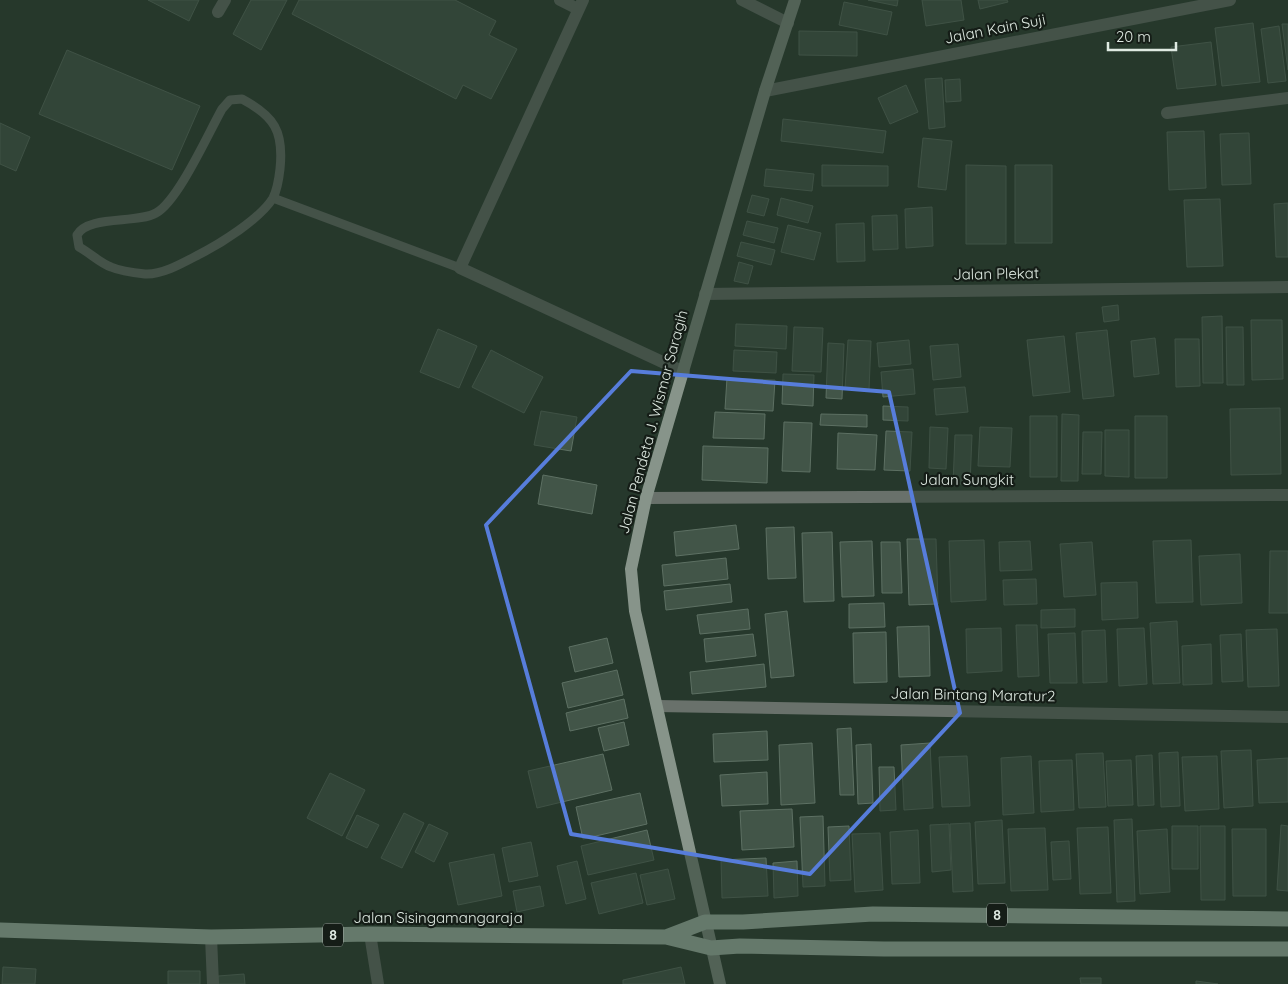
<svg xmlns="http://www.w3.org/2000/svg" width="1288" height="984" viewBox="0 0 1288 984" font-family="Quicksand,sans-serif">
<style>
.building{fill:#425548;stroke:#5d7063}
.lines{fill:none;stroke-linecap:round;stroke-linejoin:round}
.lane{stroke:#69716b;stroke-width:9}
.street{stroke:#69716b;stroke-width:12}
.secondary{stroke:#87948a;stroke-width:12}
.highway{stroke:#b2c7b8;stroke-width:15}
.marked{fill:none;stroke:#577ddb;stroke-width:4;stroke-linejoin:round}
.labels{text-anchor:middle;stroke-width:4.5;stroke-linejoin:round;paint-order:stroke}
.shield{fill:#151d17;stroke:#a2aca5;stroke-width:1}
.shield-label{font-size:14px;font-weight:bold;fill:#dfeae2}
.street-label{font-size:15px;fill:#dfeae2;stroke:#151d17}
</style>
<rect width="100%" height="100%" fill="#26382c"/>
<path class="building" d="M148 0H199L189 21Z
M251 0H287L261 50 233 34Z
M299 0H455L496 21 489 35 517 49 491 99 463 85 456 99 292 14Z
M868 0H898L897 6Z
M922 0H961L964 20 926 26Z
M978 0H1007L1008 2 980 9Z
M844 2 892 12 887 35 839 25Z
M1253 23 1260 82 1222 86 1215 28Z
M1282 24H1288V70Z
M1279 26 1286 81 1268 83 1261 29Z
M799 31 857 32V56L799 55Z
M1211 42 1216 85 1177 89 1171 47Z
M67 50 200 106 172 170 39 114Z
M942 78 945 127 929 129 925 79Z
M960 79 961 101 946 102 945 80Z
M906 85 918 112 890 124 878 98Z
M783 119 886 131 883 153 781 141Z
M0 123 30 137 16 171 0 164Z
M1204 131 1206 188 1169 190 1167 132Z
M1249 133 1251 184 1222 185 1220 134Z
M923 138 952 141 946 190 918 187Z
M822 165 888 166V186H822Z
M966 165 1006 166V244H966Z
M1015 165H1052V243H1015Z
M766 169 814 174 812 191 764 186Z
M752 195 769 199 764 216 747 212Z
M781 198 813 206 808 223 777 215Z
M1220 199 1223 266 1187 267 1184 200Z
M1288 203V257H1276L1274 204Z
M932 207 933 246 906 248 905 209Z
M897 215 898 249 873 250 872 216Z
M747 221 778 228 774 243 743 235Z
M864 223 865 261 837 262 836 224Z
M788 225 821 233 814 260 781 252Z
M741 242 775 250 771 265 737 256Z
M739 262 753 266 748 284 734 281Z
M1118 305 1119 320 1104 322 1102 307Z
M1222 316 1223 383H1203L1202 317Z
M1251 320H1282L1283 379 1252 380Z
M736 324 787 326 786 349 735 346Z
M794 327 823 328 821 372 792 371Z
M1226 327H1243L1244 385H1227Z
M438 329 477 346 459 388 420 372Z
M1107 330 1114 396 1083 399 1076 333Z
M1064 336 1070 392 1033 396 1027 340Z
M1155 338 1159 374 1134 377 1131 341Z
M1175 339H1199L1200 386 1176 387Z
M848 340 871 341 869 390 845 389Z
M909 340 911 364 879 367 877 343Z
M828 343 844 344 842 399 826 398Z
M958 344 961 377 933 380 930 346Z
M491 350 543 377 524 413 472 387Z
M734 350 777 352 776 373 733 371Z
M913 369 915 394 883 397 881 372Z
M783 374 814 375 813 406 782 404Z
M727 378 775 380 773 411 725 409Z
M965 387 968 412 936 415 934 389Z
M883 406 908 407V421L883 420Z
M1280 408 1281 474 1231 475 1230 409Z
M541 411 577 417 571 451 534 445Z
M715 412 765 414 764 439 713 438Z
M821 414 867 415V427L820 425Z
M1062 414 1079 415 1078 481H1061Z
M1030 416H1057V477H1030Z
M1135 416H1167V478H1135Z
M784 422 812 423 810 472 782 471Z
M930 427 948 428 946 469 929 468Z
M980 427 1012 428 1010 467 978 466Z
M1105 430H1129V477L1105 476Z
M886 431 912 432 910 471 884 470Z
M1083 432H1102L1101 474H1082Z
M838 433 877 435 875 470 837 469Z
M955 435H972L970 484H953Z
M703 446 768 448 767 483 702 480Z
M543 475 597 485 592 514 538 504Z
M736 525 739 549 676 556 674 532Z
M794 527 796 578 768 579 766 528Z
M832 532 834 601 804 602 802 533Z
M907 539H936L938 604 909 605Z
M984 540 986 600 951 602 949 541Z
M1191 540 1193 602 1156 603 1153 541Z
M872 541 874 596 842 597 840 542Z
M1030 541 1032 570 1000 571 999 542Z
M881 542H900L902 593H882Z
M1092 542 1096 595 1064 597 1060 544Z
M1270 551H1288V613H1269Z
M1240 554 1242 603 1201 605 1199 556Z
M726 558 728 579 664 586 662 565Z
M1036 579 1037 604 1004 605 1003 580Z
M1137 582 1138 618 1102 620 1101 583Z
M730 584 732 602 666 610 664 591Z
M884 603 885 627 849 628V604Z
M748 609 750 629 700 634 697 615Z
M1075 609V627L1041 628V610Z
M787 611 794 676 771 678 765 614Z
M1177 621 1180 683 1153 684 1150 623Z
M1016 625H1037L1039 676 1018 677Z
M929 626 930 676 899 677 897 627Z
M1001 628 1002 671 967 673 966 629Z
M1144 628 1147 684 1119 686 1117 629Z
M1277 629 1279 686 1248 687 1246 630Z
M1105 630 1107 682 1083 683 1082 631Z
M886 632 887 682 854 683 853 633Z
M1075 633 1077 683H1050L1048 634Z
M753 634 756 656 706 662 704 639Z
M1241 634 1243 681 1222 682 1220 635Z
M607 638 613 663 575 672 569 647Z
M1211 644 1212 684 1183 685 1182 646Z
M764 664 766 687 692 694 690 672Z
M617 670 623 695 568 708 562 683Z
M624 699 628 718 570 731 566 713Z
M624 722 629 745 604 751 598 728Z
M851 728 854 795H840L837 729Z
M767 731 768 760 714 762 713 734Z
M812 743 815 803 781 805 779 745Z
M930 743 933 808 904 810 901 745Z
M871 744 873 803 858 804 856 745Z
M1251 750 1253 806 1224 808 1221 751Z
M1178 752 1180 806 1161 807 1159 753Z
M1103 753 1106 807 1079 808 1076 754Z
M603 754 612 790 537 808 528 771Z
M1152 755 1154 805 1138 806 1136 756Z
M967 756 970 806 942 807 939 757Z
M1031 756 1034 813 1003 815 1001 758Z
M1217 756 1219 809 1185 811 1182 757Z
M1288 758V802L1259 803 1257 760Z
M1072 760 1074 810 1041 812 1039 761Z
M1131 760 1133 805 1108 806 1106 761Z
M879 767H894L896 810 880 811Z
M767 772 768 804 722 806 720 775Z
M330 773 365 790 342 836 307 818Z
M640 793 647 824 583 839 576 807Z
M792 809 794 847 742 850 740 811Z
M404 813 424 823 402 868 381 858Z
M357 815 379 825 367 848 346 838Z
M823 816 825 886 803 887 800 817Z
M1132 819 1135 901 1117 902 1114 820Z
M1002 820 1005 883 978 884 975 822Z
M970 823 973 891 953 892 950 824Z
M429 824 448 833 434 862 415 852Z
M949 824 951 870 932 872 930 825Z
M1281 825 1288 826V891L1277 890Z
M849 826 851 880 830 881 828 827Z
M1172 826H1198V869H1172Z
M1200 826H1225V900H1201Z
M1108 827 1111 893 1080 894 1077 828Z
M1045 828 1048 890 1011 891 1008 829Z
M1167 829 1170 892 1140 894 1137 831Z
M1232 829H1266V896H1233Z
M647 830 654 860 588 875 581 846Z
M918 830 920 883 892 884 890 832Z
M880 833 883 890 855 892 852 834Z
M1069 841 1071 879 1053 880 1051 842Z
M531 842 538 876 509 882 502 848Z
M494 854 502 896 458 905 449 863Z
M766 858 768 896 722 898 721 860Z
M577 861 586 899 566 904 557 866Z
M797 861 798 896 774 898 773 863Z
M668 869 675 899 647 905 640 875Z
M636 873 643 903 599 914 591 883Z
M540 886 544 906 517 912 513 891Z
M3 967 36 969 35 984H2Z
M681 967 685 984H623V980Z
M168 971H200V984H168Z
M244 974 245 984H218V976Z
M1080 978H1101V984H1081Z
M1196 981 1218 984H1196Z"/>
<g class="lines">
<path class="lane" d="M242 99C274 116 284 131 280 169 279 178 277 190 273 198 260 219 220 244 198 255 183 263 162 275 145 274 135 273 120 271 111 267 100 263 90 253 79 247L77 235C88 215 137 224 156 213 178 201 208 134 222 109L230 100Z
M273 198 460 268"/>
<path class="street" d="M560 0 578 9
M583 0 460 268 684 372
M742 0 788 23
M218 12 225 0
M765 91 1230 0
M1167 113 1288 98
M705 294 1288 287
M646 498 1288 495
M657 706 1288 717
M370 934 378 984
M211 937 213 984"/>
<path class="secondary" d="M720 984 635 611 631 569 646 498 765 91 795 0"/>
<path class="highway" d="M0 930 211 937 370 934 666 937 711 948 740 946 884 949H1288
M666 937 705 922H743L873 914 1288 919"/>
</g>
<path d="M0 0H1288V984H0ZM631 371 889 392 960 713 810 874 571 834 486 525Z" fill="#26382c" fill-opacity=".55" fill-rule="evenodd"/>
<path class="marked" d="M631 371 889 392 960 713 810 874 571 834 486 525Z"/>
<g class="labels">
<g class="shield">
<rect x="987" y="903.5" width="20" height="23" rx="4"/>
<rect x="323" y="923.5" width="20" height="23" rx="4"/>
</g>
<g class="shield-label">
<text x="997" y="920">8</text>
<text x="333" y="940">8</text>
</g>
<g class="street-label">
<text transform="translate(995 29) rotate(-11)" y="5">Jalan Kain Suji</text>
<text transform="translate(996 274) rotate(-1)" y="5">Jalan Plekat</text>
<text transform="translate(653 422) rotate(-75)" y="5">Jalan Pendeta J. Wismar Saragih</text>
<text x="967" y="485">Jalan Sungkit</text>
<text transform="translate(973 695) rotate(1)" y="5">Jalan Bintang Maratur2</text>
<text x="438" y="923">Jalan Sisingamangaraja</text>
</g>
</g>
<path d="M1108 42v8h68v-8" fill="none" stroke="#dfeae2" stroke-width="2.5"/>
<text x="1116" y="42" font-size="15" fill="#dfeae2" stroke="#151d17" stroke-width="4" paint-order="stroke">20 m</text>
</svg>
